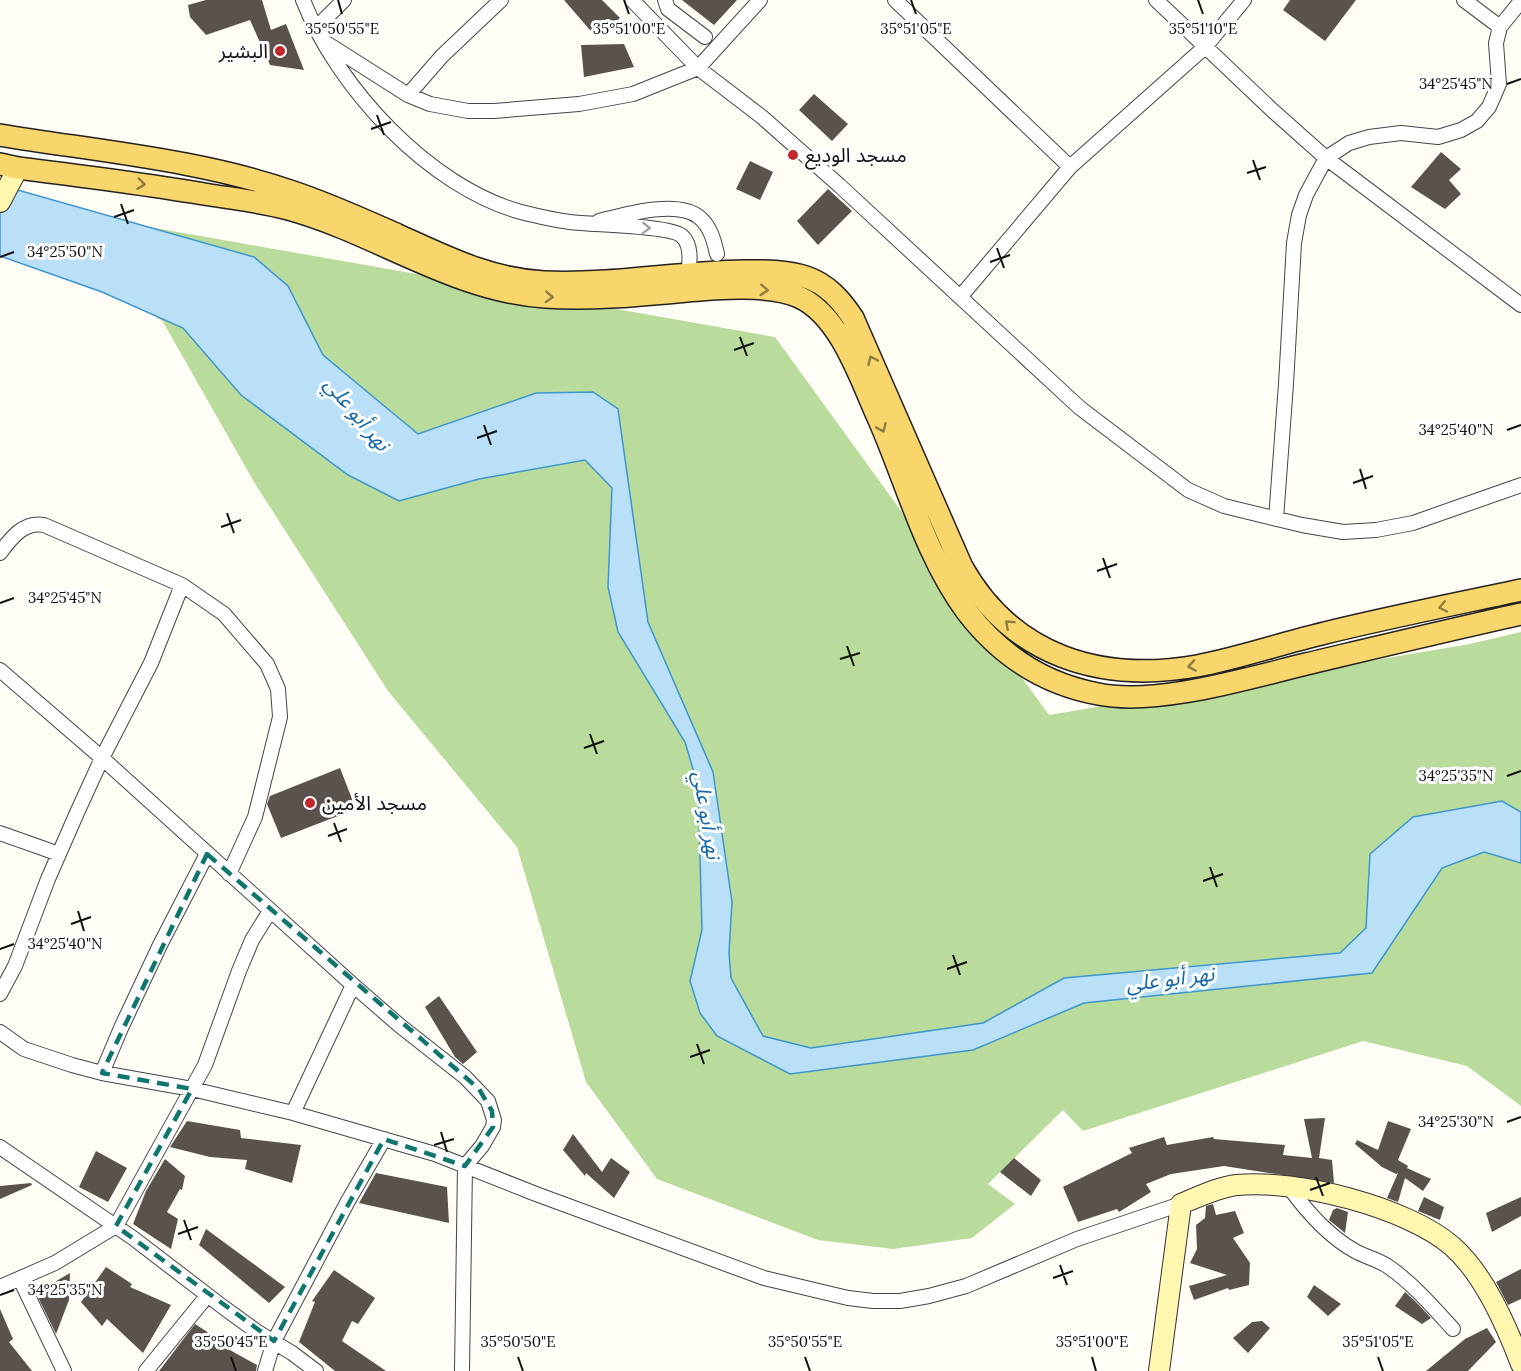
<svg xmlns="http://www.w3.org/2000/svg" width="1521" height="1371" viewBox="0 0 1521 1371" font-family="Lora,'Noto Sans Arabic',serif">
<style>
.forest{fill:#b9dc9c}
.water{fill:#b9e0f7;stroke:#3f96cf;stroke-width:1.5}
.building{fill:#5a524d}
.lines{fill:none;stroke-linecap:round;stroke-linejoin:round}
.street-casing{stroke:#444;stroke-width:16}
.secondary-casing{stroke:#333;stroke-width:22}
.primary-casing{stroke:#222;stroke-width:24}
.street{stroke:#fff;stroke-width:14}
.secondary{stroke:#fff6b0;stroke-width:20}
.primary{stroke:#f9d66b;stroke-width:21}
.oneway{stroke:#917d42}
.oneway2{stroke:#a0a0a0}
.marked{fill:none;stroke:#0f766e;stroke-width:4.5;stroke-dasharray:12 8;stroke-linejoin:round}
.ticks{fill:none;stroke:#111;stroke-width:2}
.poi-dot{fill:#c4262e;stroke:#fff;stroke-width:2}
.labels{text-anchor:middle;stroke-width:6;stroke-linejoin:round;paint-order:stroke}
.poi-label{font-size:20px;fill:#111;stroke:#fff;text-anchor:start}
.water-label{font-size:21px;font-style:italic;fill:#1768a6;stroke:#fff}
.ticks-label{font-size:15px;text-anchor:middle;fill:#111;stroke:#fff;stroke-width:6;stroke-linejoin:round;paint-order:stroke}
</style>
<rect width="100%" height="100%" fill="#fffdf5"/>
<path class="forest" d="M104 219 775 337 1049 715 1470 644 1521 632V1106L1467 1066 1363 1041 1083 1131 1063 1110 988 1184 1015 1204 972 1238 893 1249 818 1240 657 1179 586 1082 517 847 388 691 254 482 163 322 49 237Z"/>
<path class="water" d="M0 185 254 257 288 286 323 355 418 434 536 393 593 392 618 409 648 622 713 772 732 902 729 953 731 978 763 1036 811 1048 983 1023 1064 978 1340 953 1366 928 1370 854 1413 817 1502 801 1521 812V863L1484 852 1442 868 1372 973 1084 1003 973 1050 790 1074 717 1036 700 1013 690 981 702 930 698 786 685 742 618 632 608 587 612 488 585 460 479 479 399 501 348 475 241 395 183 328 102 292 0 256Z"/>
<path class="building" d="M206 0H262L271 30 286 24 304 70 270 65 250 20 206 35 190 17 188 5Z
M564 0H602L620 18 596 37Z
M682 0H737L714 25Z
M1290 0H1356L1325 41 1283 10Z
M624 44 634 67 584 77 581 45Z
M814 94 848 124 832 141 799 110Z
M1441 152 1461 169 1449 180 1461 194 1445 209 1411 187Z
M750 161 773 172 760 200 736 189Z
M828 189 852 211 818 245 797 221Z
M340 768 356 809 281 838 267 804 270 796Z
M439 996 477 1052 463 1064 455 1057 425 1007Z
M1325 1118 1319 1158 1332 1160 1334 1183 1224 1166 1171 1174 1146 1184 1151 1192 1119 1212 1117 1209 1078 1222 1063 1187 1132 1153 1129 1148 1164 1137 1167 1145 1213 1137 1214 1139 1285 1145 1283 1155 1312 1158 1304 1119Z
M187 1121 240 1130 241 1138 301 1145 292 1183 245 1169 247 1160 210 1157 170 1147Z
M1388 1121 1411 1129 1398 1160 1408 1166 1407 1168 1431 1179 1423 1191 1405 1178 1398 1202 1387 1198 1398 1173 1396 1174 1382 1167 1355 1144 1357 1140 1378 1150Z
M573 1134 602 1172 611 1158 630 1172 614 1198 586 1173 585 1176 563 1150Z
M96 1151 127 1168 108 1202 79 1187Z
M1014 1158 1041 1180 1031 1196 1000 1172Z
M165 1159 185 1176 182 1190 180 1189 167 1212 178 1219 171 1249 133 1224 146 1191Z
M376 1173 447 1187 449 1223 359 1203Z
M31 1183 32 1185 0 1199V1186Z
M1424 1197 1444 1207 1440 1220 1418 1211Z
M1521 1197V1216L1492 1232 1486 1213Z
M1213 1204 1216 1215 1235 1211 1244 1233 1233 1238 1250 1263 1249 1285 1229 1290 1228 1288 1194 1300 1189 1286 1227 1275 1190 1263 1197 1249 1196 1225 1205 1218 1206 1206Z
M1337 1208 1348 1212 1345 1233 1329 1220 1333 1210Z
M206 1229 285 1287 269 1303 199 1245Z
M106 1267 132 1284 130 1287 171 1305 143 1353 107 1319 102 1326 81 1302Z
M1521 1269V1299L1508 1305 1496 1282Z
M334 1270 375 1298 358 1324 352 1321 342 1341 386 1371H335L299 1342 315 1302 312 1301Z
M70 1273 69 1300 56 1334 36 1293Z
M1314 1285 1341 1304 1328 1316 1307 1297Z
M1405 1292 1416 1302 1431 1318 1422 1324 1395 1306Z
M0 1309 13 1339 9 1342 32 1371H0Z
M1262 1321 1270 1328 1248 1353 1233 1338 1252 1322Z
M195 1324 212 1335 210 1339 257 1365 256 1371H159Z
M1487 1328 1496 1342 1468 1371H1426L1465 1339Z"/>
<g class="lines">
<g class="street-casing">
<path id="street" d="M303 0C337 87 429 187 521 212 537 216 554 220 570 222 591 225 670 225 682 236 692 245 690 262 688 274
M632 0 698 68 762 117 840 186 1080 408 1188 490 1224 506 1302 525 1343 532 1376 530 1413 523 1521 485
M665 0 668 9 705 37
M895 0 1070 167
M1156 0 1272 110 1326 158 1521 305
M1464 0 1500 27
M315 29 344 0
M323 41 408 95 430 104 468 111H494L579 104 633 94 698 68 760 0
M408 95 442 56 501 0
M599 221C623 215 677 199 699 217 710 226 714 240 717 254
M961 296 1070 167 1205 47 1244 0
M1276 519 1286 384 1294 243 1299 215 1306 195 1326 158 1349 143 1369 137 1401 133 1438 137 1461 130 1477 121 1489 107 1499 84 1496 43 1500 27 1521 1
M0 553C11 538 24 521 44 525L182 585 224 614 267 664 278 689 280 717 255 817 229 874
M0 670 102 758 353 985
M0 833 59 854
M0 994 15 966 48 879 76 815 102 758 151 663 182 585
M0 1032 24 1049 72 1065 102 1073 192 1089 293 1113 435 1154 536 1194 764 1278 848 1298 873 1301H900L929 1296 966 1286 1077 1239 1181 1204
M102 1073 121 1028 160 945 207 854
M293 1113 353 985 399 1025 465 1077 488 1101 494 1120 493 1127 482 1146 465 1166 462 1371
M0 1147 133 1238 223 1307 256 1331 292 1353 316 1371
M1289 1187C1307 1212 1328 1236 1355 1251 1366 1257 1379 1260 1389 1267 1413 1284 1433 1307 1453 1329
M20 1279 64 1371
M0 1287 55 1263 116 1226 205 1065 239 971 252 940 270 911
M146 1371 207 1296
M265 1371 274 1341 348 1201 384 1139"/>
</g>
<g class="secondary-casing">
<path id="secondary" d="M0 202 18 168
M1159 1371 1181 1204C1198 1197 1218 1187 1237 1185 1296 1179 1407 1207 1452 1246 1484 1274 1506 1325 1521 1364"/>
</g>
<g class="primary-casing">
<path id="primary" d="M0 135C96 151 202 160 293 192 329 204 364 220 398 235 447 257 489 279 544 282 611 285 676 272 743 271 763 271 786 270 806 277 827 284 841 300 853 318L962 567C1012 656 1100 683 1197 666 1240 658 1282 643 1325 633 1390 617 1456 604 1521 590
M0 164 18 168C82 176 146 184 210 195 236 199 263 202 288 209 376 233 453 291 545 297 589 300 633 296 677 292 711 289 768 283 799 297 841 316 861 381 879 420 907 484 925 555 967 612 1000 655 1044 684 1098 694 1157 706 1248 678 1306 664 1378 647 1449 630 1521 614"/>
</g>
<use href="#street" class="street"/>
<use href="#secondary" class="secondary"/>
<use href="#primary" class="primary"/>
</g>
<defs><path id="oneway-chevron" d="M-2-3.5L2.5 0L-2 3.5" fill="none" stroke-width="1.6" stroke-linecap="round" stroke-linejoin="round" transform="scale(1.5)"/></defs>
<g class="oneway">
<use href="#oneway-chevron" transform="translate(141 184) rotate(7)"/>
<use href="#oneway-chevron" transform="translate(764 290) rotate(3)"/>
<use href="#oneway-chevron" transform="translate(549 297) rotate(3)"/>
<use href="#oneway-chevron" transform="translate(872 360) rotate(-115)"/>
<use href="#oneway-chevron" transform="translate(882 428) rotate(66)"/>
<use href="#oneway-chevron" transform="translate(1443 607) rotate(168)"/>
<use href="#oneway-chevron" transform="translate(1009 624) rotate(-138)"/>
<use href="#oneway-chevron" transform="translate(1192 666) rotate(171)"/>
</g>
<use class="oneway2" href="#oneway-chevron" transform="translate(646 228) rotate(2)"/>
<path class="marked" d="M207 854 479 1089 492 1111 493 1127 465 1166 384 1139 274 1341 116 1226 192 1089 102 1073Z"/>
<path class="ticks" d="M338 0 342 14M624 0 629 14M911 0 916 14M1198 0 1203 14M1507 84 1521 79M377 115 384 135M371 129 391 122M1253 160 1260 180M1247 173 1266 167M121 204 128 224M114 217 134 210M997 248 1004 268M0 257 14 252M990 262 1010 255M740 337 747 356M734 350 754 343M484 425 491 445M1507 430 1521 425M477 438 497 431M1360 469 1366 489M1353 483 1373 476M227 513 234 533M221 527 241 520M1103 558 1110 578M1097 571 1117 564M0 603 14 598M847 646 854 666M840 659 860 653M590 734 597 754M584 748 604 741M1507 776 1521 771M334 823 341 842M328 836 347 829M1210 867 1217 887M1203 881 1223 874M78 911 84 931M71 924 91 917M0 949 14 944M953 955 960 975M947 969 967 962M697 1044 704 1064M690 1057 710 1050M1507 1122 1521 1117M441 1132 447 1152M434 1145 454 1139M1316 1177 1323 1196M1310 1190 1330 1183M184 1220 191 1240M178 1234 198 1227M1060 1265 1067 1285M1053 1278 1073 1271M0 1295 14 1290M231 1357 236 1371M518 1357 523 1371M805 1357 810 1371M1092 1357 1096 1371M1378 1357 1383 1371"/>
<g class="poi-dot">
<circle cx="280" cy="51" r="6"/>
<circle cx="793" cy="155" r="6"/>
<circle cx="310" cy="803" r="6"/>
</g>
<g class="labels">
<g class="poi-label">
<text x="268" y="58" text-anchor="end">البشير</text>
<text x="805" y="162">مسجد الوديع</text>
<text x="322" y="810">مسجد الأمين</text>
</g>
<g class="water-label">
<text transform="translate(357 414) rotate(50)" y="7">نهر أبو علي</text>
<text transform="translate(707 815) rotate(81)" y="7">نهر أبو علي</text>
<text transform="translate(1170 979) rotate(-7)" y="7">نهر أبو علي</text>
</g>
</g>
<g class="ticks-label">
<text x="342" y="34">35°50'55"E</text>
<text x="629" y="34">35°51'00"E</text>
<text x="916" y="34">35°51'05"E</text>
<text x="1203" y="34">35°51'10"E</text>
<text x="1456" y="89">34°25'45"N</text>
<text x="65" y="257">34°25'50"N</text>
<text x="1456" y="435">34°25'40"N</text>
<text x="65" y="603">34°25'45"N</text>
<text x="1456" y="781">34°25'35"N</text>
<text x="65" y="949">34°25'40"N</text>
<text x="1456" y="1127">34°25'30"N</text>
<text x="65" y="1295">34°25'35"N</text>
<text x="231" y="1347">35°50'45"E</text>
<text x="518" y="1347">35°50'50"E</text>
<text x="805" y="1347">35°50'55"E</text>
<text x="1092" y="1347">35°51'00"E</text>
<text x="1378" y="1347">35°51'05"E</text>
</g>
</svg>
